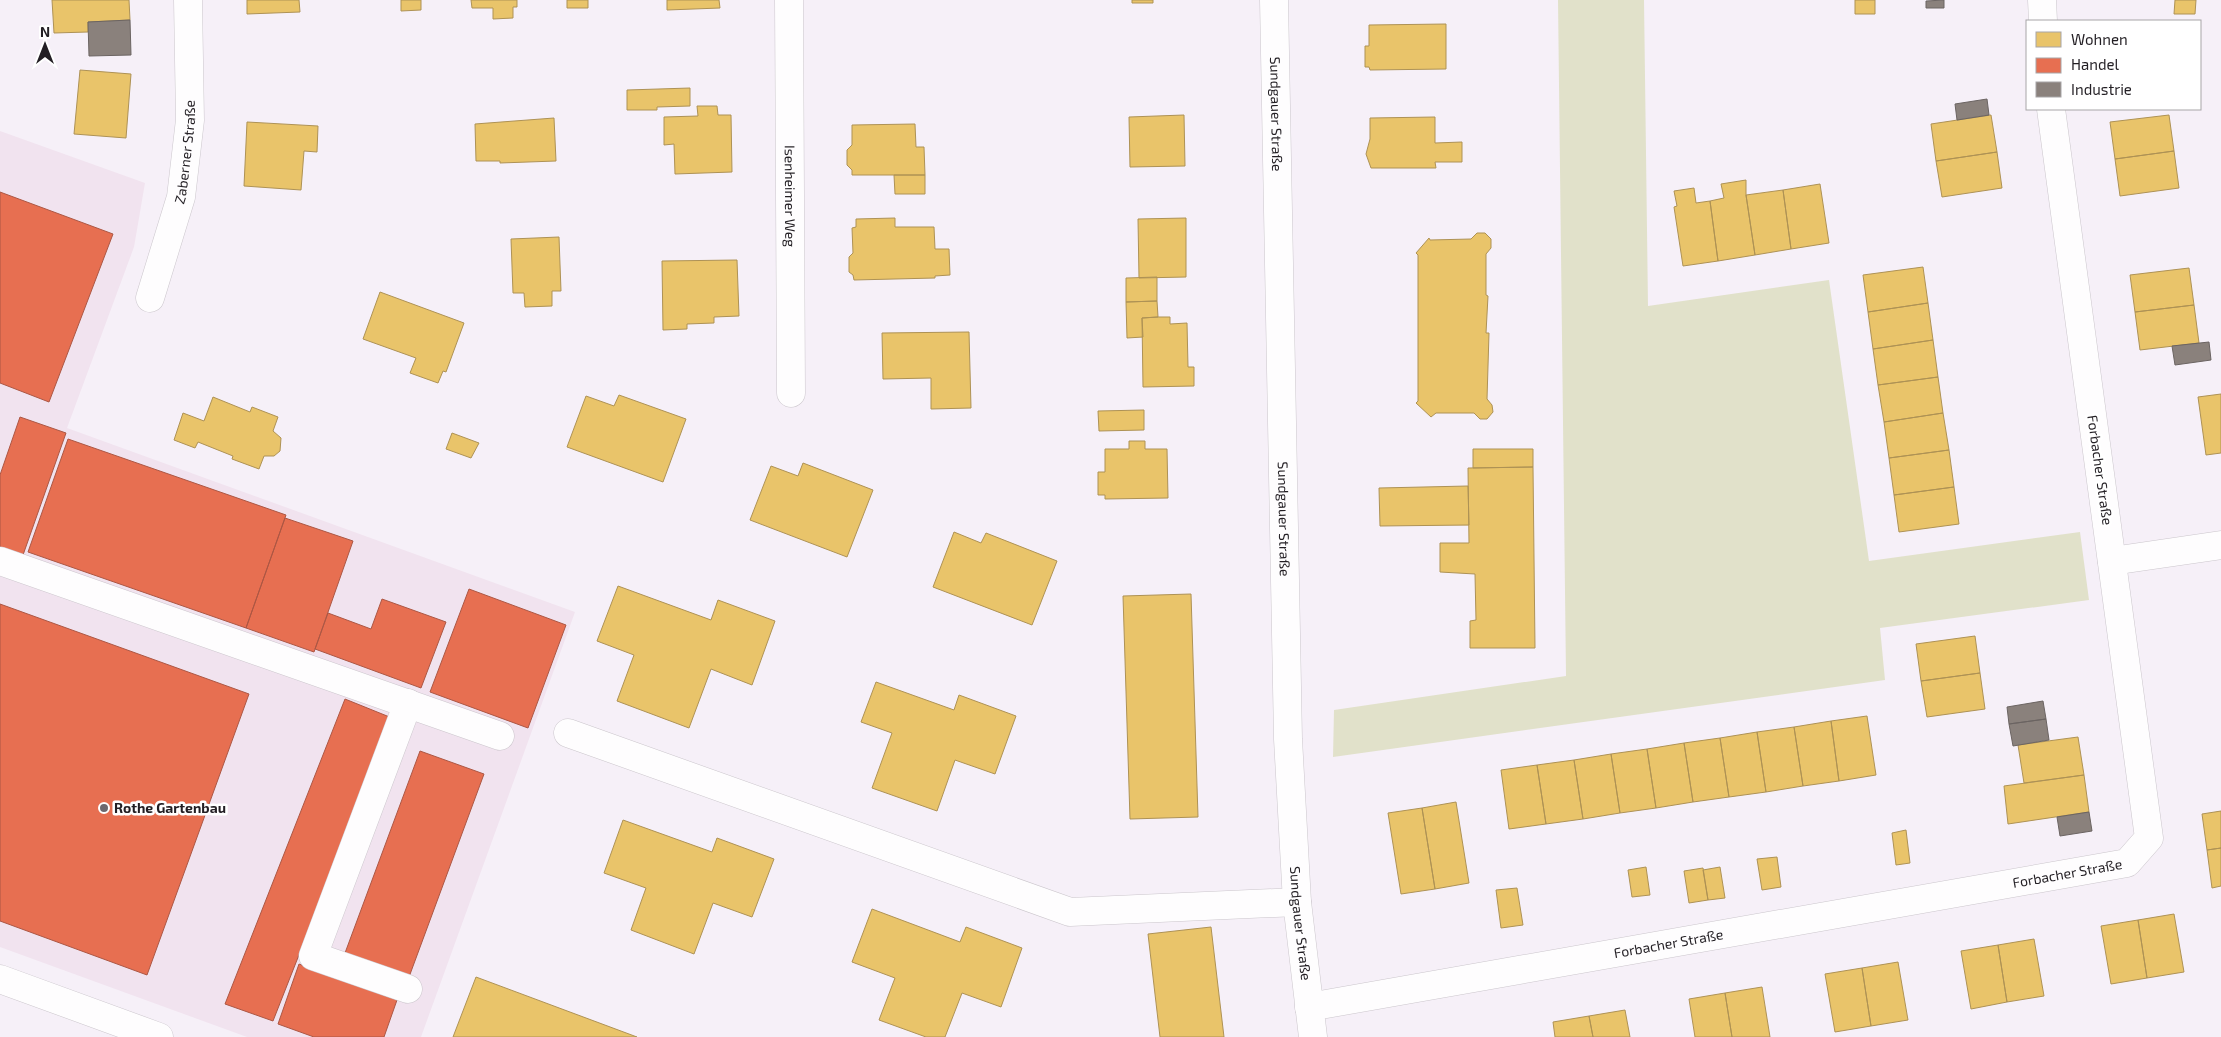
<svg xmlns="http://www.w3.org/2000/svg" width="2221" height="1037" viewBox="0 0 2221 1037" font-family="'Exo 2',sans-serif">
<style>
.commercial{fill:#f1e3ef}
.green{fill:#e1e1ca}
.homes{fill:#e9c46a;stroke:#ae9255}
.shops{fill:#e76f51;stroke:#ac5744}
.industry{fill:#8a817c;stroke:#6b6462}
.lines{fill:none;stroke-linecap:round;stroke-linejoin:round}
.minor-casing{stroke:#cbc6cc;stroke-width:29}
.minor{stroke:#fefdfe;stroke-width:28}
.poi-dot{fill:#6d686e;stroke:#fff;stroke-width:2}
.labels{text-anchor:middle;stroke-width:5;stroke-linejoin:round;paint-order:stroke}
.street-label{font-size:14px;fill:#231f24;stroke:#fff}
.poi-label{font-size:14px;font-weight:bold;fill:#231f24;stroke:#fff;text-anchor:start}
</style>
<rect width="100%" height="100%" fill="#f6f0f8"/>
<path class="commercial" d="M0 131 145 183 134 247 67 428 575 612 421 1037H247L0 947Z"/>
<path class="green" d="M1558 0H1644L1648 306 1829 280 1869 561 2080 532 2089 600 1880 628 1885 680 1333 757 1334 710 1566 676Z"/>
<path class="homes" d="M52 0H129L130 20 88 22V32L54 33Z
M247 0H299L300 12 247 14Z
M401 0H421V10L401 11Z
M471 0H517V7H513V18L493 19V8H472Z
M567 0H588V8H567Z
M667 0H719L720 8 667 10Z
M1132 0H1153V3H1132Z
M1855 0H1875V14H1855Z
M2175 0H2196L2195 14H2174Z
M1446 24V69L1370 70 1369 67H1365V46H1369V25Z
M80 70 131 74 126 138 74 134Z
M690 88V106L657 107V110H627V90Z
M697 106H717L718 115H731L732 172 675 174 674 144 664 145V117L698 116Z
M1184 115 1185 166 1130 167 1129 117Z
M1991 115 1997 152 1936 161 1931 124Z
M2169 115 2174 151 2115 159 2110 122Z
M1435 117V143L1462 142V162H1435L1436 168H1371L1366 154 1370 139V118Z
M554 118 556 161 500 163V161H476L475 124Z
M247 122 318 126 317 152 304 151 301 190 244 186Z
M915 124 916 147H924L925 175H852V170L847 165V150L852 145V125Z
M2174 151 2179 188 2120 196 2115 159Z
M1997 152 2002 188 1942 197 1936 161Z
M894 175H925V194H895Z
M1746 180V195L1755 255 1718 261 1710 201 1724 198 1721 184Z
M1820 184 1829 243 1791 249 1783 190Z
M1694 188 1696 203 1710 201 1718 261 1683 266 1674 207 1677 206 1674 191Z
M1783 190 1791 249 1755 255 1746 195Z
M895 218V227H934L935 249H949L950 275 935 276V278L854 280 853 275 849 272V257L853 253 852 228 856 227V219Z
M1186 218V277L1139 278 1138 219Z
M1477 233H1485L1491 239V248L1486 254V295L1488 296 1486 333H1489L1487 399 1492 405 1493 412 1487 419H1480L1474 413H1436L1431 417 1416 403 1418 401V255L1416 253 1429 238 1430 240 1471 239Z
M559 237 561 291H552V306L525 307 524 293H513L511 239Z
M737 260 739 316 714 317V323L687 324V329L663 330 662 261Z
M1923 267 1928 303 1868 312 1863 275Z
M2189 268 2194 305 2135 312 2130 275Z
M1157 277V301L1126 302V278Z
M380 292 464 323 446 372 443 371 438 383 410 373 416 358 363 339Z
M1157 301 1158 317 1142 318 1143 337 1127 338 1126 302Z
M1928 303 1933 340 1873 349 1868 312Z
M2194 305 2199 343 2140 350 2135 312Z
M1158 317H1170V324L1187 323 1188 367H1194V386L1143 387 1142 318Z
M969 332 971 408 931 409V378L883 379 882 333Z
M1933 340 1938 377 1878 385 1873 349Z
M1938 377 1943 413 1884 422 1878 385Z
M2221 394V453L2206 455 2198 397Z
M619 395 686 419 663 482 567 447 586 396 614 406Z
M213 397 250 412 252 407 278 417 273 431 281 438 280 451 274 456H264L259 469 232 459 233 456 198 442 195 448 174 440 183 413 204 421Z
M1144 410V430L1099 431 1098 411Z
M1943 413 1949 450 1889 458 1884 422Z
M452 433 479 443 471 458 446 449Z
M1129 441H1145V449H1167L1168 498 1105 499V495H1098V472H1105V449H1129Z
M1473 449H1533V467L1473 468Z
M1949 450 1954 487 1894 495 1889 458Z
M803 463 873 490 847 557 750 520 771 466 798 476Z
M1533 467 1535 648H1470V621L1476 620 1475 574 1440 572V543H1469L1468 468Z
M1468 486 1469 525 1380 526 1379 488Z
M1954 487 1959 524 1899 532 1894 495Z
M954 532 981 543 986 533 1057 561 1032 625 933 587Z
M618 586 711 620 718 600 775 621 752 685 711 669 689 728 617 701 634 655 597 641Z
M1191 594 1198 817 1130 819 1123 596Z
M1975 636 1980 673 1921 681 1916 644Z
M1980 673 1985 709 1927 717 1921 681Z
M876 682 954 710 959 695 1016 716 995 774 955 760 937 811 872 788 892 733 861 722Z
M1867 716 1876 775 1839 781 1831 721Z
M1831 721 1839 781 1803 786 1794 727Z
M1794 727 1803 786 1766 792 1757 732Z
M1757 732 1766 792 1729 797 1720 738Z
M2078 737 2084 775 2024 783 2018 745Z
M1720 738 1729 797 1693 802 1684 743Z
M1684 743 1693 802 1656 808 1647 749Z
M1647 749 1656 808 1620 813 1611 754Z
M1611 754 1620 813 1583 819 1574 760Z
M1574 760 1583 819 1546 824 1537 765Z
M1537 765 1546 824 1509 829 1501 770Z
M2084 775 2089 812 2008 824 2004 786Z
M1456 802 1469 883 1435 889 1422 808Z
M1422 808 1435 889 1401 894 1388 813Z
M2221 811V848L2207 850 2202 814Z
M623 820 712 852 717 838 774 859 752 917 713 903 694 954 631 930 646 888 604 873Z
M1906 830 1910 863 1896 865 1892 833Z
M2221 848V886L2212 888 2207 850Z
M1777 857 1781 887 1762 890 1757 859Z
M1646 867 1650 895 1632 897 1628 870Z
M1720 867 1725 898 1708 900 1703 870Z
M1703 868 1708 900 1689 903 1684 871Z
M1517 888 1523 925 1501 928 1496 890Z
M872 909 960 942 966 927 1022 948 1001 1007 962 993 945 1037H926L879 1020 895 978 852 962Z
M2174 914 2184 972 2147 978 2138 920Z
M2138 920 2147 978 2111 984 2101 926Z
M1211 927 1224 1037H1160L1148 934Z
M2034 939 2044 996 2007 1002 1998 945Z
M1998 945 2007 1002 1971 1009 1961 951Z
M1898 962 1908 1020 1871 1026 1862 968Z
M1862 968 1871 1026 1835 1032 1825 974Z
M476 977 637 1037H453Z
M1762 987 1770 1037H1732L1725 993Z
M1725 993 1732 1037H1695L1689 999Z
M1625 1010 1630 1037H1593L1589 1016Z
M1589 1016 1593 1037H1555L1553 1022Z"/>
<path class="shops" d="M0 192 113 234 49 402 0 383Z
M20 417 66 433 23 555 0 547V475Z
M68 439 286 515 246 628 28 552Z
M285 518 353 541 314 652 246 628Z
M469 589 566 625 528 728 430 692Z
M382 599 446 622 421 688 315 649 328 613 371 629Z
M0 604 249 694 147 975 0 921Z
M345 699 392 718 273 1021 225 1004Z
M420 751 484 774 409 977 345 953Z
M299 964 397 1000 384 1037H314L278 1024Z"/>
<path class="industry" d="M1944 0V8H1926V1Z
M130 20 131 55 89 56 88 22Z
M1987 99 1989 115 1957 120 1955 104Z
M2209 342 2211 360 2175 365 2172 346Z
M2043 701 2046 719 2009 724 2007 707Z
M2046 719 2049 740 2013 746 2009 724Z
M2089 812 2092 831 2060 836 2057 817Z"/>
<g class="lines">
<g class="minor-casing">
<g id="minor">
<path id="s1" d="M789 0 791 393"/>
<path id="s2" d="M1274 0 1288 739 1297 902 1313 1037"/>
<path d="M2042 0 2043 21"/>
<path id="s3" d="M150 298 181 197 190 120 188 0"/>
<path d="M0 561 500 736"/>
<path d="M2112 561 2221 545"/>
<path d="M568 733 1070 912 1297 902"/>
<path d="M0 979 159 1037"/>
<path d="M408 989 313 956 408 703"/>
<path id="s4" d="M1309 1007 2127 863 2149 838 2051 109"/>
</g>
</g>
<use href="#minor" class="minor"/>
</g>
<circle class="poi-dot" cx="104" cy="808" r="5"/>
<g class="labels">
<g class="street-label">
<text dy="5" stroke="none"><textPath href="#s2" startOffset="114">Sundgauer Straße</textPath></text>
<text dy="5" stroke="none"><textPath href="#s3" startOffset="151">Zaberner Straße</textPath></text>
<text dy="5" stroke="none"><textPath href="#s1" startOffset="196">Isenheimer Weg</textPath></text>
<text transform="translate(2100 470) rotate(82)" y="5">Forbacher Straße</text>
<text dy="5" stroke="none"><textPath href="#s2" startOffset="519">Sundgauer Straße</textPath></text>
<text dy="5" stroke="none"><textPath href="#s4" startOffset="770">Forbacher Straße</textPath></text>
<text dy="5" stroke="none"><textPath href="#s2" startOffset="924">Sundgauer Straße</textPath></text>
<text dy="5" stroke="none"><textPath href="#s4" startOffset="365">Forbacher Straße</textPath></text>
</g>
<g class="poi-label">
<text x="114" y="813">Rothe Gartenbau</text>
</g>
</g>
<rect x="2026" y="20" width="175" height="90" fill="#ffffff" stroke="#a7a5a7"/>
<rect x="2036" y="32" width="25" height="15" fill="#e9c46a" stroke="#a7a5a7"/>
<text x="2071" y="45" font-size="15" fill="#231f24">Wohnen</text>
<rect x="2036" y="58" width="25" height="15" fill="#e76f51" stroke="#a7a5a7"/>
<text x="2071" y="70" font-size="15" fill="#231f24">Handel</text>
<rect x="2036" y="82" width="25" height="15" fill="#8a817c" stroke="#a7a5a7"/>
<text x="2071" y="95" font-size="15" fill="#231f24">Industrie</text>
<g transform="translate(45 45)" stroke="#ffffff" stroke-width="4" paint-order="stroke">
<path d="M0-4L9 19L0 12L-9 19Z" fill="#231f24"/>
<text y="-8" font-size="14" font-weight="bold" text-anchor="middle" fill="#231f24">N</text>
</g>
</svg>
